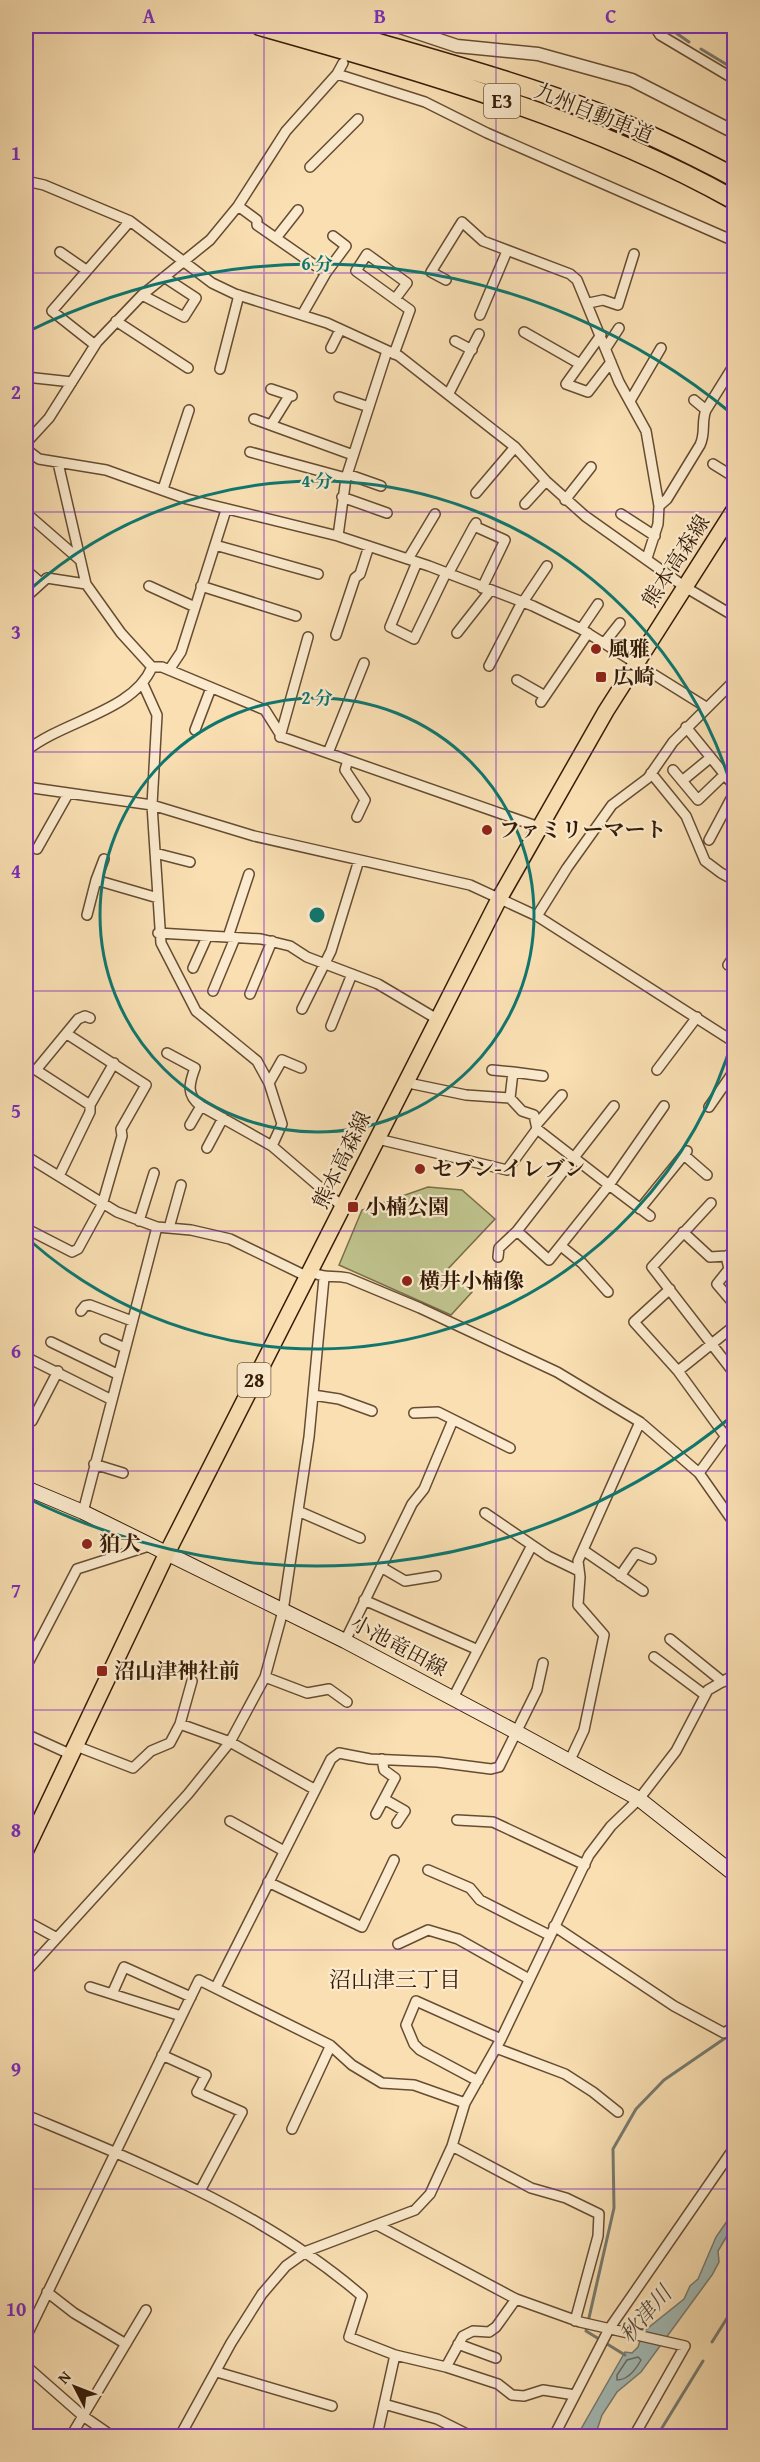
<svg xmlns="http://www.w3.org/2000/svg" width="760" height="2462" viewBox="0 0 760 2462" font-family="'Gentium Book Plus','Noto Serif JP',serif">
<style>
.green{fill:#bec28c;stroke:#7a6e4a;stroke-width:1.5}
.water{fill:#a1bab6;stroke:#767a70;stroke-width:1.5}
.lines{fill:none;stroke-linecap:round;stroke-linejoin:round}
.shore{stroke:#6b6a5e;stroke-width:1.5}
.stream{stroke:#767a70;stroke-width:3}
.minor-casing{stroke:#664c32;stroke-width:12}
.tertiary-casing{stroke:#664c32;stroke-width:15}
.secondary-casing{stroke:#351b07;stroke-width:16}
.primary-casing{stroke:#351b07;stroke-width:18}
.motorway-casing{stroke:#351b07;stroke-width:21}
.minor{stroke:#fbeacd;stroke-width:9}
.tertiary{stroke:#fbeacd;stroke-width:12}
.secondary{stroke:#fbeacd;stroke-width:14}
.primary{stroke:#f9dfb2;stroke-width:15}
.motorway{stroke:#f9dfb2;stroke-width:18}
.grid{fill:none;stroke:#7b2cbf;stroke-width:1.5;stroke-opacity:0.55}
.ring{fill:none;stroke:#0f766e;stroke-width:3}
.poi-dot{fill:#8f2418;stroke:#fbeacd;stroke-width:2}
.labels{text-anchor:middle;stroke-width:4.5;stroke-linejoin:round;paint-order:stroke}
.shield{fill:#fbeacd;stroke:#705942;stroke-width:1.5}
.shield-label{font-size:20px;font-weight:bold;fill:#351b07}
.street-label{font-size:21px;fill:#351b07;stroke:#fbeacd}
.poi-label{font-size:21px;font-weight:bold;fill:#351b07;stroke:#fbeacd;text-anchor:start}
.neighbourhood-label{font-size:22px;fill:#351b07;stroke:#fbeacd}
.water-label{font-size:22px;font-style:italic;fill:#554b3c;stroke:#fbeacd}
.centre{fill:#0f766e;stroke:#fbeacd;stroke-width:3}
.ring-label{font-size:18px;text-anchor:middle;font-weight:bold;fill:#0f766e;stroke:#fbeacd;stroke-width:4.5;stroke-linejoin:round;paint-order:stroke}
.neatline{fill:none;stroke:#7b2cbf;stroke-width:2}
.grid-label{font-size:20px;text-anchor:middle;font-weight:bold;fill:#7b2cbf}
</style>
<rect width="100%" height="100%" fill="#f9dfb2"/>
<filter id="stains"><feTurbulence type="fractalNoise" baseFrequency=".00333" numOctaves="4"/><feColorMatrix values="0 0 0 0 .2 0 0 0 0 .09 0 0 0 0 .02 0 0 0 .5 -.17"/></filter>
<radialGradient id="worn" r=".72"><stop offset=".6" stop-color="#630" stop-opacity="0"/><stop offset="1" stop-color="#630" stop-opacity=".3"/></radialGradient>
<path class="green" d="M428 1187 462 1190 495 1219 446 1271 472 1292 451 1315 339 1265 362 1210Z"/>
<path class="water" d="M734 2211V2224L718 2251 719 2262 712 2275 641 2372 617 2392 602 2415 595 2436H577L625 2352 632 2353 638 2347 643 2332 684 2299 690 2286 698 2279 716 2237Z"/>
<g class="lines">
<path class="shore" d="M638 2357 641 2360C636 2369 628 2380 617 2380V2375L627 2360Z"/>
<path class="stream" d="M666 26 689 42
M701 49 734 69
M712 2342 734 2307
M625 2355 586 2331 614 2208 613 2149 636 2109 664 2080 734 2032
M657 2436 703 2361"/>
<g class="minor-casing">
<path id="minor" d="M654 26 660 35 734 79
M431 37 436 26
M337 74 425 102 487 133 734 241
M310 167 358 119
M26 181 44 185 130 221 212 283 235 294 327 323 399 356 515 447 546 481 585 516 685 587 734 616
M238 206 257 220V225L326 273 346 246 333 236
M276 238 298 210
M60 252 86 270
M446 280 431 272 462 222 483 241 570 274 577 280 619 382 646 431 659 506 658 524 647 558
M142 295 184 317 196 298 164 277
M589 303 603 300 618 305 634 254
M302 315 326 273
M480 315 507 251
M116 321 188 368
M524 332 580 364
M601 335 566 384 588 392 611 362
M455 341 472 350
M95 345 52 311 130 221
M331 348 340 330
M606 348 619 328
M394 354 410 310 356 271 367 254 407 283 395 299
M220 369 239 295
M26 377 72 382
M271 389 292 396
M449 393 479 334
M339 397 369 407
M694 400 706 410 734 365
M630 401 661 348
M254 419 353 455
M271 425 289 396
M26 443 49 418 97 342 142 295 210 240 238 206 286 131 337 74 343 63
M26 449 39 459 106 470 187 499 338 536 429 566 533 606 581 629 706 707
M250 452 346 478
M58 463 86 584 121 633 152 667H162L265 710 282 737 539 827
M713 464 734 477
M347 474 381 486
M163 489 189 410
M476 493 515 447
M342 497 387 513
M565 500 591 467
M525 504 546 481
M659 506 667 499 700 445C706 433 701 422 706 410
M26 513 80 560
M621 514 655 536
M476 523 474 526 505 540 482 588
M338 536 346 478 387 351
M215 545 318 574
M408 559 435 514
M417 562 390 627 414 639 446 573
M27 571 41 583
M448 574 474 526
M149 586 195 607
M201 586 296 616
M26 597 47 578 86 584
M523 602 547 566
M581 629 598 604
M457 633 490 591
M336 635 355 578 360 574 369 546
M605 642 620 623
M489 666 522 602
M169 670 181 652 226 510
M517 680 545 696
M143 684 157 715 152 805 161 943 196 1011 257 1061 269 1083 282 1124 272 1146
M541 702 588 633
M686 727 734 786
M195 730 211 688
M280 737 308 637
M26 751C64 720 133 712 152 667
M328 753 364 663
M348 760 345 770 365 800 357 817
M673 770 698 800 725 774
M651 773 686 816 705 861 721 873 734 880
M682 781 710 758
M26 787 152 805 254 836 470 885 537 916 734 1042
M709 840 734 793
M37 849 68 794
M155 853 190 862
M96 880 104 859
M87 915 96 880 158 898
M537 916 567 868 612 805 648 778 673 742 734 681
M158 933 261 939 290 946 307 957 378 984 437 1019
M228 937 249 874
M728 965 734 956
M193 968 207 937
M213 991 235 938
M250 994 272 941
M302 1009 331 951 359 860
M331 1026 352 974
M167 1053 195 1068C189 1084 186 1095 201 1106L190 1125
M492 1070 513 1072 510 1098
M657 1070 697 1017
M513 1072 543 1076
M269 1083 282 1060 301 1068
M413 1084 466 1095 510 1098 522 1111 534 1115 537 1129
M90 1105 114 1063
M201 1106 272 1146 343 1207
M614 1106 517 1231 549 1260 609 1185 650 1216
M709 1107 734 1071
M537 1124 562 1095
M382 1140 507 1170 537 1129 609 1185 664 1106
M207 1148 223 1118
M684 1155 707 1175
M26 1156 117 1212 157 1227 191 1230 230 1239 306 1276
M59 1176 90 1112V1105L36 1070 78 1019 85 1016 90 1018
M711 1203 652 1267 734 1373
M640 1209 687 1151
M139 1221 154 1173
M169 1228 181 1185
M29 1230 72 1252 78 1249 102 1205 122 1136 121 1129 146 1085 67 1034
M683 1232 710 1257 726 1256 734 1252
M561 1246 582 1263 608 1292
M726 1256 729 1269 717 1284 734 1304
M498 1257 499 1248 517 1231
M309 1271C328 1280 331 1274 348 1278L420 1308 557 1372 640 1422 699 1473 734 1523
M670 1289 634 1322 678 1371 726 1437
M81 1311 85 1306 90 1305 132 1321
M105 1339 125 1348
M51 1342 117 1374
M26 1357 110 1399
M678 1371 734 1326
M313 1395 339 1399 372 1411
M414 1413 438 1412 510 1448
M32 1421 58 1371
M94 1464 123 1473
M699 1473 734 1425
M298 1511 360 1538
M83 1512 157 1227
M485 1513 548 1556 579 1571
M583 1550 643 1591
M381 1567 405 1581 436 1576
M620 1576 636 1553 651 1559
M364 1600 476 1649
M670 1639 723 1682
M345 1641 412 1504 424 1489 453 1420
M654 1657 705 1695
M26 1667 77 1569 149 1546
M265 1677 307 1693 329 1689 347 1702
M453 1698 532 1545
M180 1724 230 1742 314 1789
M26 1734 72 1755
M76 1746 133 1768 151 1751 170 1743 180 1724 192 1681
M569 1762 584 1730 604 1635 578 1605 580 1577 578 1561 640 1422
M384 1799 405 1811 397 1823
M376 1814 395 1778 384 1770 382 1759
M457 1820 493 1822 585 1865
M230 1821 284 1851
M428 1870 470 1888 480 1900 549 1935
M268 1882 362 1927 394 1860
M26 1921 57 1938
M554 1926 674 2006 724 2033 734 2027
M398 1944 428 1930 458 1939 529 1979
M26 1972 188 1794 230 1742 265 1677 283 1611 309 1437 324 1278
M90 1987 181 2016
M216 1987 331 1759 339 1753 370 1759 437 1762 491 1769 499 1767 537 1690 543 1663
M112 1994 124 1967 191 1997
M496 2048 565 2074 593 2092 618 2112
M162 2055 206 2075 197 2092 242 2112 200 2191
M478 2081 420 2050 414 2044 406 2025 416 2001 501 2039
M26 2115C143 2164 265 2212 362 2296L349 2337 395 2355 446 2367 463 2336 473 2331 489 2332 496 2327 516 2299
M292 2129 330 2047
M452 2146 531 2188 566 2198 599 2214 598 2236 575 2321
M379 2226 516 2299 580 2322 685 2346 634 2436
M47 2292 74 2313 126 2344
M26 2337 199 1980 330 2045 352 2065 382 2083 414 2085 465 2103
M458 2344 496 2358
M26 2366 83 2416 112 2436
M446 2367 498 2384 512 2395 524 2396 543 2390 575 2395
M217 2372 332 2406
M384 2404 437 2419 471 2436
M71 2436 146 2310
M180 2436 231 2343 262 2294 286 2266 307 2251 415 2210 430 2194 452 2146 465 2103 501 2039 589 1855 611 1826 639 1799 676 1751 708 1690 734 1675
M377 2436 395 2355
M554 2436 609 2329 734 2148"/>
</g>
<g class="tertiary-casing">
<path id="tertiary" d="M397 26 457 46 538 54 632 80 734 132"/>
</g>
<g class="secondary-casing">
<path id="secondary" d="M26 1488 83 1512 345 1641 518 1733 639 1799 734 1874"/>
</g>
<g class="primary-casing">
<path id="primary" d="M26 1850 167 1553 499 899 606 711 734 510"/>
</g>
<g class="motorway-casing">
<path id="motorway" d="M260 26C419 71 590 119 734 200
M321 26C413 54 508 78 599 113 645 132 690 154 734 177"/>
</g>
<use href="#minor" class="minor"/>
<use href="#tertiary" class="tertiary"/>
<use href="#secondary" class="secondary"/>
<use href="#primary" class="primary"/>
<use href="#motorway" class="motorway"/>
</g>
<path class="grid" d="M264 26V2436M496 26V2436M26 273H734M26 512H734M26 752H734M26 991H734M26 1231H734M26 1471H734M26 1710H734M26 1950H734M26 2189H734"/>
<g class="ring">
<circle cx="317" cy="915" r="217"/>
<path d="M734 1035A434 434 0 0 1 27 1238M27 592A434 434 0 0 1 734 795"/>
<path d="M731 1417A651 651 0 0 1 27 1498M27 332A651 651 0 0 1 731 413"/>
</g>
<g class="poi-dot">
<circle cx="596" cy="649" r="6"/>
<rect x="595" y="671" width="12" height="12" rx="3"/>
<circle cx="487" cy="830" r="6"/>
<circle cx="420" cy="1169" r="6"/>
<rect x="347" y="1201" width="12" height="12" rx="3"/>
<circle cx="407" cy="1281" r="6"/>
<circle cx="87" cy="1544" r="6"/>
<rect x="96" y="1665" width="12" height="12" rx="3"/>
</g>
<g class="labels">
<g class="shield">
<rect x="484" y="84" width="36" height="34" rx="4.5"/>
<rect x="237.5" y="1363" width="33" height="34" rx="4.5"/>
</g>
<g class="shield-label">
<text x="502" y="108">E3</text>
<text x="254" y="1387">28</text>
</g>
<g class="street-label">
<text transform="translate(594 113) rotate(22)" y="7">九州自動車道</text>
<text transform="translate(676 561) rotate(-57)" y="7">熊本高森線</text>
<text transform="translate(342 1160) rotate(-64)" y="7">熊本高森線</text>
<text transform="translate(399 1646) rotate(28)" y="7">小池竜田線</text>
</g>
<g class="poi-label">
<text x="608" y="656">風雅</text>
<text x="613" y="684">広崎</text>
<text x="499" y="837">ファミリーマート</text>
<text x="432" y="1176">セブン-イレブン</text>
<text x="365" y="1214">小楠公園</text>
<text x="419" y="1288">横井小楠像</text>
<text x="99" y="1551">狛犬</text>
<text x="114" y="1678">沼山津神社前</text>
</g>
<g class="neighbourhood-label">
<text x="395" y="1987">沼山津三丁目</text>
</g>
<g class="water-label">
<text transform="translate(645 2314) rotate(-49)" y="8">秋津川</text>
</g>
</g>
<circle cx="317" cy="915" r="9" class="centre"/>
<g class="ring-label">
<text x="317" y="270">6 分</text>
<text x="317" y="487">4 分</text>
<text x="317" y="704">2 分</text>
</g>
<rect width="760" height="2462" fill="none" stroke="#f9dfb2" stroke-width="66"/>
<g transform="translate(75 2387) rotate(312)" stroke="#fbeacd" stroke-width="4.5" paint-order="stroke">
<path d="M0-4.5L10 22L0 15L-10 22Z" fill="#351b07"/>
<text y="-9" font-size="16" font-weight="bold" text-anchor="middle" fill="#351b07">N</text>
</g>
<rect x="33" y="33" width="694" height="2396" class="neatline"/>
<g class="grid-label">
<text x="149" y="23">A</text>
<text x="380" y="23">B</text>
<text x="611" y="23">C</text>
<text x="16" y="160">1</text>
<text x="16" y="399">2</text>
<text x="16" y="639">3</text>
<text x="16" y="878">4</text>
<text x="16" y="1118">5</text>
<text x="16" y="1358">6</text>
<text x="16" y="1597">7</text>
<text x="16" y="1837">8</text>
<text x="16" y="2076">9</text>
<text x="16" y="2316">10</text>
</g>
<rect width="100%" height="100%" filter="url(#stains)"/>
<rect width="100%" height="100%" fill="url(#worn)"/>
</svg>
